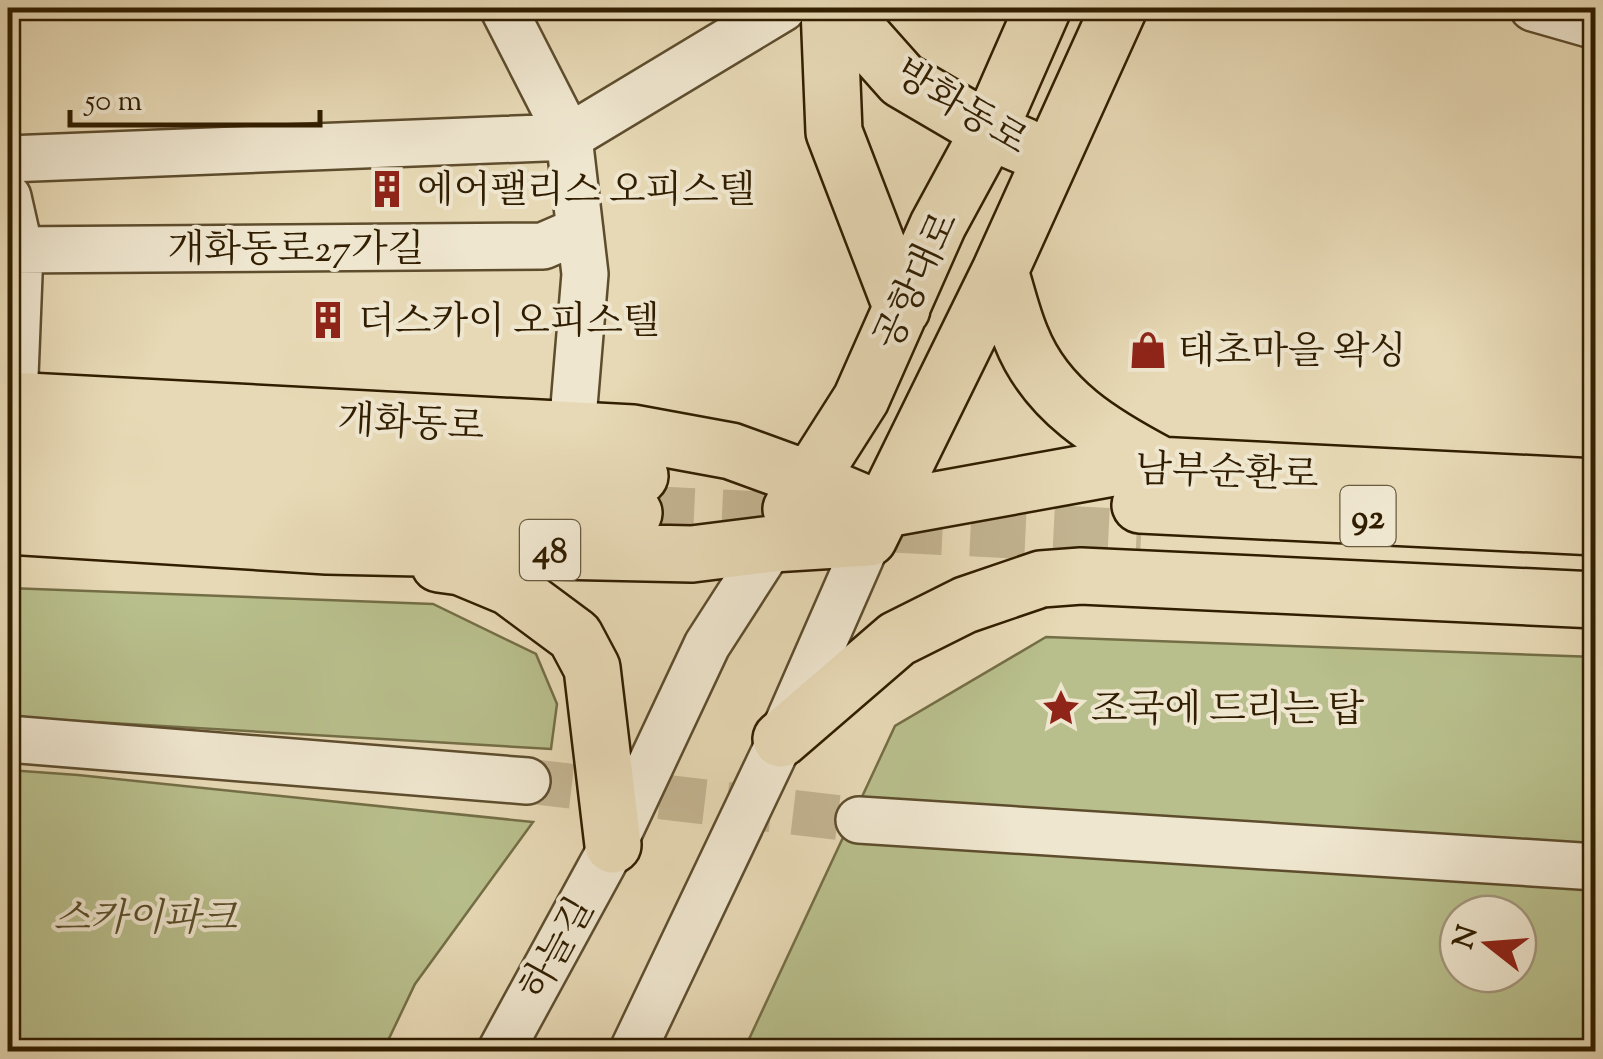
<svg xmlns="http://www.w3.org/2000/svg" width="1603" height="1059" viewBox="0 0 1603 1059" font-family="'Sorts Mill Goudy','Noto Serif KR',serif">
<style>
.green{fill:#b8bf8c;stroke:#746e46;stroke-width:2.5;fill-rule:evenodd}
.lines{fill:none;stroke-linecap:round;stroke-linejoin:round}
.minor-tunnel{stroke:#c3b491;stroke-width:45;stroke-dasharray:45 22;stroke-linecap:butt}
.major-tunnel{stroke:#c3b491;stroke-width:55;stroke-dasharray:55 28;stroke-linecap:butt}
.minor-casing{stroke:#5e4d2d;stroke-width:50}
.major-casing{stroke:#311e00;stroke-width:60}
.minor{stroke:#efe6cf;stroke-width:45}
.major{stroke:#e7d9b5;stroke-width:55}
.labels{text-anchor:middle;stroke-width:8;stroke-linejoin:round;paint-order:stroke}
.shield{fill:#efe6cf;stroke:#6a5a3e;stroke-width:2.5}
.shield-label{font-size:35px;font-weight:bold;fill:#311e00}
.street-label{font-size:38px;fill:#311e00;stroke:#efe6cf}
.poi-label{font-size:38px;fill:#311e00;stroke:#efe6cf;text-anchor:start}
.park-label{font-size:38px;font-style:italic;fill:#5a4e2a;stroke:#efe6cf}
</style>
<rect width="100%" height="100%" fill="#e7d9b5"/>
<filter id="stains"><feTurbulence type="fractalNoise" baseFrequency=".002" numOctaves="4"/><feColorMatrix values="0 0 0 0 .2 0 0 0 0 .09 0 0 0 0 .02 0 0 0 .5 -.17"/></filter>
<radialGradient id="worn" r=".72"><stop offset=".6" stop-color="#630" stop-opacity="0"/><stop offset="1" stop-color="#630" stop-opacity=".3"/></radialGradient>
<path class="green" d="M8 588 433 604 536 654 557 704 551 749 8 717Z
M1046 637 1595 657V1051L743 1052 895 726ZM1458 914H1518V974H1458Z
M8 770 78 775 533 822 415 984 383 1051H8Z"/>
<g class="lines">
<path class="minor-tunnel" d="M527 781 859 820"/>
<path class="major-tunnel" d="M639 513 1141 537"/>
<g class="minor-casing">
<path id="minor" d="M503 8 569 137 585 274 572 430
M1533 8 1596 26
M8 159 569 137 783 8
M8 197 20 250 14 401
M8 250 543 246 580 230
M8 739 527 781
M859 820 1596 867
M500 1052 613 845 707 645 772 544
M632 1052 781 739 869 538"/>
</g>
<g class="major-casing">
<path id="major" d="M829 8 834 132 902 309
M838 8 902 80 989 131 1024 146
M1000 271C1007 293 1012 316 1021 337 1046 401 1104 435 1161 465
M8 400 633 433 731 451 808 479 881 510 1135 464 1596 487
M8 442 640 476
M8 485 634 513
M1140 505 1596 527
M791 509 861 399 938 225 989 131 1043 8
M8 526 327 546 692 554 772 544 869 538 1000 271 1119 8
M439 564 461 567 509 587 575 636 592 668 613 845
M781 739 897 639 965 605 1041 579 1081 576 1596 600"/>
</g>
<use href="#minor" class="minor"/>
<use href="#major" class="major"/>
</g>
<defs>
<g id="building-bare" transform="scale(3)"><path d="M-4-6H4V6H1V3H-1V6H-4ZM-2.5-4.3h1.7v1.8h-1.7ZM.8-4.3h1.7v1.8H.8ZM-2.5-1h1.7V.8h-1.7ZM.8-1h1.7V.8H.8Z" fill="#8f2418" stroke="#efe6cf" stroke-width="2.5" paint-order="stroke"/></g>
<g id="shop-bare" transform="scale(3)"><path d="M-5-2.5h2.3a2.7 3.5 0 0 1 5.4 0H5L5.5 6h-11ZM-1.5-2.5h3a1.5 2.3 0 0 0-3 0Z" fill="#8f2418" stroke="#efe6cf" stroke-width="2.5" paint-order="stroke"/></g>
<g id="sight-bare" transform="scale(3)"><path d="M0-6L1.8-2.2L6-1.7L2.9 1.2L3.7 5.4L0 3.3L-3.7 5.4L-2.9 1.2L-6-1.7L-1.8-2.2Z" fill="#8f2418" stroke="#efe6cf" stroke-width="2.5" paint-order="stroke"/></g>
</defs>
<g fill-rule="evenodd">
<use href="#building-bare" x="387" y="189"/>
<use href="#building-bare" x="328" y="320"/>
<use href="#shop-bare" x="1148" y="350"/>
<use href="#sight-bare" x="1061" y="708"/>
</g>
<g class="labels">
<g class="shield">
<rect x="1340.5" y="486" width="55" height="60" rx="8"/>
<rect x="520" y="520" width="60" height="60" rx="8"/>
</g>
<g class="shield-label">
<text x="1368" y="528">92</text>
<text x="550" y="562">48</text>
</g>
<g class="street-label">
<text transform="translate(962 106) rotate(31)" y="13">방화동로</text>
<text x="296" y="261">개화동로27가길</text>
<text transform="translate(915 280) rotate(-65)" y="13">공항대로</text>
<text transform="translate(411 422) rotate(3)" y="13">개화동로</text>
<text transform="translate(1227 471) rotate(2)" y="13">남부순환로</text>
<text transform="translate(556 948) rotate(-61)" y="13">하늘길</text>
</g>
<g class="poi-label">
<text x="417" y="202">에어팰리스 오피스텔</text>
<text x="358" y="333">더스카이 오피스텔</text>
<text x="1178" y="363">태초마을 왁싱</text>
<text x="1091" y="721">조국에 드리는 탑</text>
</g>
<g class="park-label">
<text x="145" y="930">스카이파크</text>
</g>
</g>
<rect width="1603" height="1059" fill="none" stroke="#e7d9b5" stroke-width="40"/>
<rect x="10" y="10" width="1583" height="1039" fill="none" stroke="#311e00" stroke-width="5"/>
<rect x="20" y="20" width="1563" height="1019" fill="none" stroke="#311e00" stroke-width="2.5"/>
<g transform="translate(1488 944) rotate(287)"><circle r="48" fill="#efe6cf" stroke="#a3967c" stroke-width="2.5"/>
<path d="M0-8L18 38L0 25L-18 38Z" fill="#8f2418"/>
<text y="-15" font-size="28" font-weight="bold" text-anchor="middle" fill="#311e00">N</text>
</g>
<path d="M70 110v15h250v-15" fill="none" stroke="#311e00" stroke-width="5"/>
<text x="85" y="110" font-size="30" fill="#311e00" stroke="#efe6cf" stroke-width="8" paint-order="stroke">50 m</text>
<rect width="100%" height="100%" filter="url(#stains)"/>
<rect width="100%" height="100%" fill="url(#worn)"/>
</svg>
